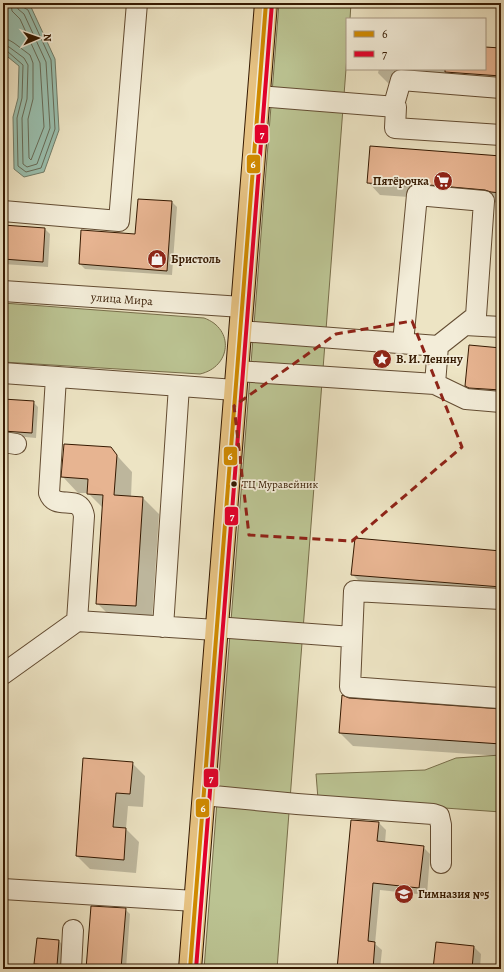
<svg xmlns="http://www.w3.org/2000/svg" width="504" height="972" viewBox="0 0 504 972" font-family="Alegreya,serif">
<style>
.green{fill:#bbc392;stroke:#786e4a}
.water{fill:#9abfae;stroke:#727d69}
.shadow{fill:#0003}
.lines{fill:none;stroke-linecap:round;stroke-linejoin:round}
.shore{stroke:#686c58;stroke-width:1}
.building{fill:#e7b491;stroke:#351901}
.minor-casing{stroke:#634c32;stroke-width:22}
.major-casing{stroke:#351901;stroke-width:24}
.minor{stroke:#f3edd9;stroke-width:20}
.major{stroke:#e6c282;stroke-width:22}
.bus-1-casing{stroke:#f3edd9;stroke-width:7}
.bus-2-casing{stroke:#f3edd9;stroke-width:7}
.bus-1{stroke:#d08a00;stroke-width:4}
.bus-2{stroke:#e4002b;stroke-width:4}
.marked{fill:none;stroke:#8f2418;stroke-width:3;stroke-dasharray:8 5;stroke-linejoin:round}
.bus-dot{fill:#351901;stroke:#f3edd9;stroke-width:1.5}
.labels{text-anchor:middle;stroke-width:3.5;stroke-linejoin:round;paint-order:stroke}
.bus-label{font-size:11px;fill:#351901;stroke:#f3edd9;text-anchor:start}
.poi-label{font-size:12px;font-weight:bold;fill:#351901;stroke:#f3edd9;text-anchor:start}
.street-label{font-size:12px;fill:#351901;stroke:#f3edd9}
.line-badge{stroke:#f3edd9;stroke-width:1.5}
.badge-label{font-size:11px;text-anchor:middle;font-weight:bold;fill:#fff}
</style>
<rect width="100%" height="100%" fill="#ede4c4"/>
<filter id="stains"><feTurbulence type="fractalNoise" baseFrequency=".005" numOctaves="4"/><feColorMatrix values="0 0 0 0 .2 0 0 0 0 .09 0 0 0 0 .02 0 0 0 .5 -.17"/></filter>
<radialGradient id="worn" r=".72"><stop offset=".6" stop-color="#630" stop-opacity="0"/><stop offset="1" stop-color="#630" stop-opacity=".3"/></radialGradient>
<path class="green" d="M279 3H351L350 19H347V56L277 969H204Z
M3 303 204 318C235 329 231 367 200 374L3 362Z
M501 755V812L318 799 316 774 425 770 456 758Z"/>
<path class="water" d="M3 3H21L31 7 55 59 59 130 44 172 24 177 14 169 13 117 18 98 19 66 3 53Z"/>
<path class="shadow" d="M485 48 501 49V88L391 86 378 73 379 69H485Z
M501 157V203L431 196 423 198 380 195 368 182Z
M172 202 177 207 172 275 85 269 80 264 136 235Z
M3 226 45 229 50 234 48 267 3 264Z
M501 349V395L471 390 466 385Z
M3 400 33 402 38 407 36 438 3 435Z
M110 448 132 472 131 498H143L159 514 152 621 113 619 97 603 103 508 88 493H78L63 477Z
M501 552V599L366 588 353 575Z
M349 699 501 710V756L353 746 340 733Z
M132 763 145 776 143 807 128 806 126 829 139 842 136 873 90 869 77 856Z
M379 823 386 830 385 843 423 847 430 854 427 895 380 890 375 944 382 950 380 969H338Z
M125 909 130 914 126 969H87Z
M59 941 64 946 62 969 40 968 35 963Z
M474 947 481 954 480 969H434Z"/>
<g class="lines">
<path class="shore" d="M3 39 9 40 14 43 30 55 33 63V99L28 119 29 158 31 160 44 127 40 63 20 19 12 11 11 3
M3 45 9 47 24 58 28 65 27 99 22 118 23 164 27 167 37 164 50 128 46 62 24 14 18 9 17 3
M3 50 7 51 23 65 22 98 17 118 18 166 26 172 41 168 55 129 51 60 28 10 23 7 22 3"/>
</g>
<path class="building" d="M485 47 501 48V76L445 72V69H485Z
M370 146 501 156V193L491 192 485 190 418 184 410 186 367 183Z
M138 199 172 201 167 271 79 264 81 230 135 234Z
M3 225 45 228 43 262 3 259Z
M469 345 501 348V390L469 388 465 386Z
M3 399 34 401 32 433 3 431Z
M64 444 111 447 117 455 114 495 143 497 136 606 96 604 103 495 87 494 88 479 61 477Z
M355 538 501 551V587L351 575Z
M342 695 349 698 501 709V744L339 733Z
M83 758 133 762 130 794 116 793 113 827 126 828 124 860 76 856Z
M351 820 379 822 377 841 424 846 419 888 373 883 368 941 375 942 373 969H337Z
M91 906 126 908 121 969H86Z
M37 938 59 940 57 966 34 964Z
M436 942 474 946 472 969H433Z"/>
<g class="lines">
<g class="minor-casing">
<path id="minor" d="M258 96 396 107 395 128 501 135
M395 101 401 80 501 88
M3 211 119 221 137 3
M3 291 242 307
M465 325 501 327
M240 331 438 346 435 384
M403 343 417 195 484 201 476 316 438 346
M237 371 435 384 466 399 501 402
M3 373 235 390
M56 377 49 493C56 512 80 492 84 516L77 621 216 630
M3 442 16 444
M163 627 179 386
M216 627 352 637
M3 674 77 621
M499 698 350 687 354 591 501 599
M203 795 297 804 433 814 439 816 441 825V863
M3 889 195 901
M71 969 73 930"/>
</g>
<g class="major-casing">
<path id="major" d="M190 969 266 3"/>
</g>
<use href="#minor" class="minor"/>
<use href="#major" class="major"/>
<g class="bus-1-casing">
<path id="bus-1" d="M190 969 266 3"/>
</g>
<g class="bus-2-casing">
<path id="bus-2" d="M196 969 272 3"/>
</g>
<use href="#bus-1" class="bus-1"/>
<use href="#bus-2" class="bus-2"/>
</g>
<path class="marked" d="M412 321 462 447 352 541 249 535 234 406 336 334Z"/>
<defs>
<g id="supermarket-disc" transform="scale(1)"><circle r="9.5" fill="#8f2418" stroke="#f3edd9"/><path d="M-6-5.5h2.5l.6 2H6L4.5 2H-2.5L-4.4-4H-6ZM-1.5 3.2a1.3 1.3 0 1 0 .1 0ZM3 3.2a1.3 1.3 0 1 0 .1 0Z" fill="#fff"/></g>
<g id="shop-disc" transform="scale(1)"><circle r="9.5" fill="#8f2418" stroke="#f3edd9"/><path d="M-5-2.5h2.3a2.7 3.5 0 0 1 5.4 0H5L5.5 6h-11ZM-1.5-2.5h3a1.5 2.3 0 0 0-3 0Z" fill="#fff"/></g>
<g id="sight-disc" transform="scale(1)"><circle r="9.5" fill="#8f2418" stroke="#f3edd9"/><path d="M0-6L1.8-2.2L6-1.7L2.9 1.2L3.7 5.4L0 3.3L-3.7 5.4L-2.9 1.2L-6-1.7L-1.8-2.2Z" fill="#fff"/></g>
<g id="school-disc" transform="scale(1)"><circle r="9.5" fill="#8f2418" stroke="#f3edd9"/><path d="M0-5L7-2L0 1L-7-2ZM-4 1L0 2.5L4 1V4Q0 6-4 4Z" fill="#fff"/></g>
</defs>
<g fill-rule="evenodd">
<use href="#supermarket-disc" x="443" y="181"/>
<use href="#shop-disc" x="157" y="259"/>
<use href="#sight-disc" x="382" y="359"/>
<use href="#school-disc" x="404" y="894"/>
</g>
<circle class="bus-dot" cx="234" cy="484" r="3.5"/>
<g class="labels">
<g class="bus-label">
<text x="242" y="488">ТЦ Муравейник</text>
</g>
<g class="poi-label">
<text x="429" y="185" text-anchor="end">Пятёрочка</text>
<text x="171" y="263">Бристоль</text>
<text x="396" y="363">В. И. Ленину</text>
<text x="418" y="898">Гимназия №5</text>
</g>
<g class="street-label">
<text transform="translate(122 299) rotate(4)" y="4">улица Мира</text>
</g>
</g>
<g class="line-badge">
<rect x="254" y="124" width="15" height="20" rx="4" fill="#e4002b"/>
<rect x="246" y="154" width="15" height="20" rx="4" fill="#d08a00"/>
<rect x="223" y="446" width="15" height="20" rx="4" fill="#d08a00"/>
<rect x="224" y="506" width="15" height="20" rx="4" fill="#e4002b"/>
<rect x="203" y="768" width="16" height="20" rx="4" fill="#e4002b"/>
<rect x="195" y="798" width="15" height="20" rx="4" fill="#d08a00"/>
</g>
<g class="badge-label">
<text x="262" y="138">7</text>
<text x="253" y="168">6</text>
<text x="230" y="460">6</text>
<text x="232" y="520">7</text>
<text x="211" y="782">7</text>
<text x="203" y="812">6</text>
</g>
<rect width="504" height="972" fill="none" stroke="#ede4c4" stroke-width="16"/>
<rect x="4" y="4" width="496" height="964" fill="none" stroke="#351901" stroke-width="2"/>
<rect x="8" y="8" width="488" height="956" fill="none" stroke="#351901"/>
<rect x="346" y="18" width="140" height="52" fill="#f3edd9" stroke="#a79883"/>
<rect x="354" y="31" width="20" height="6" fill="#d08a00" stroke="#a79883"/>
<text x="382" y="38" font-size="12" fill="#351901">6</text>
<rect x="354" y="51" width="20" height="6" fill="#e4002b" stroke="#a79883"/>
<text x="382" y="58" font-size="12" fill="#351901">7</text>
<g transform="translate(38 38) rotate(88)" stroke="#f3edd9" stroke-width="3" paint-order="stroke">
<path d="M0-3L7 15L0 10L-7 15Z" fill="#351901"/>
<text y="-6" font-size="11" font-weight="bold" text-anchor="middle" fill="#351901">N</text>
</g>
<rect width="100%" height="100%" filter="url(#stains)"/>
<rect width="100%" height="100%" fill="url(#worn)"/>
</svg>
